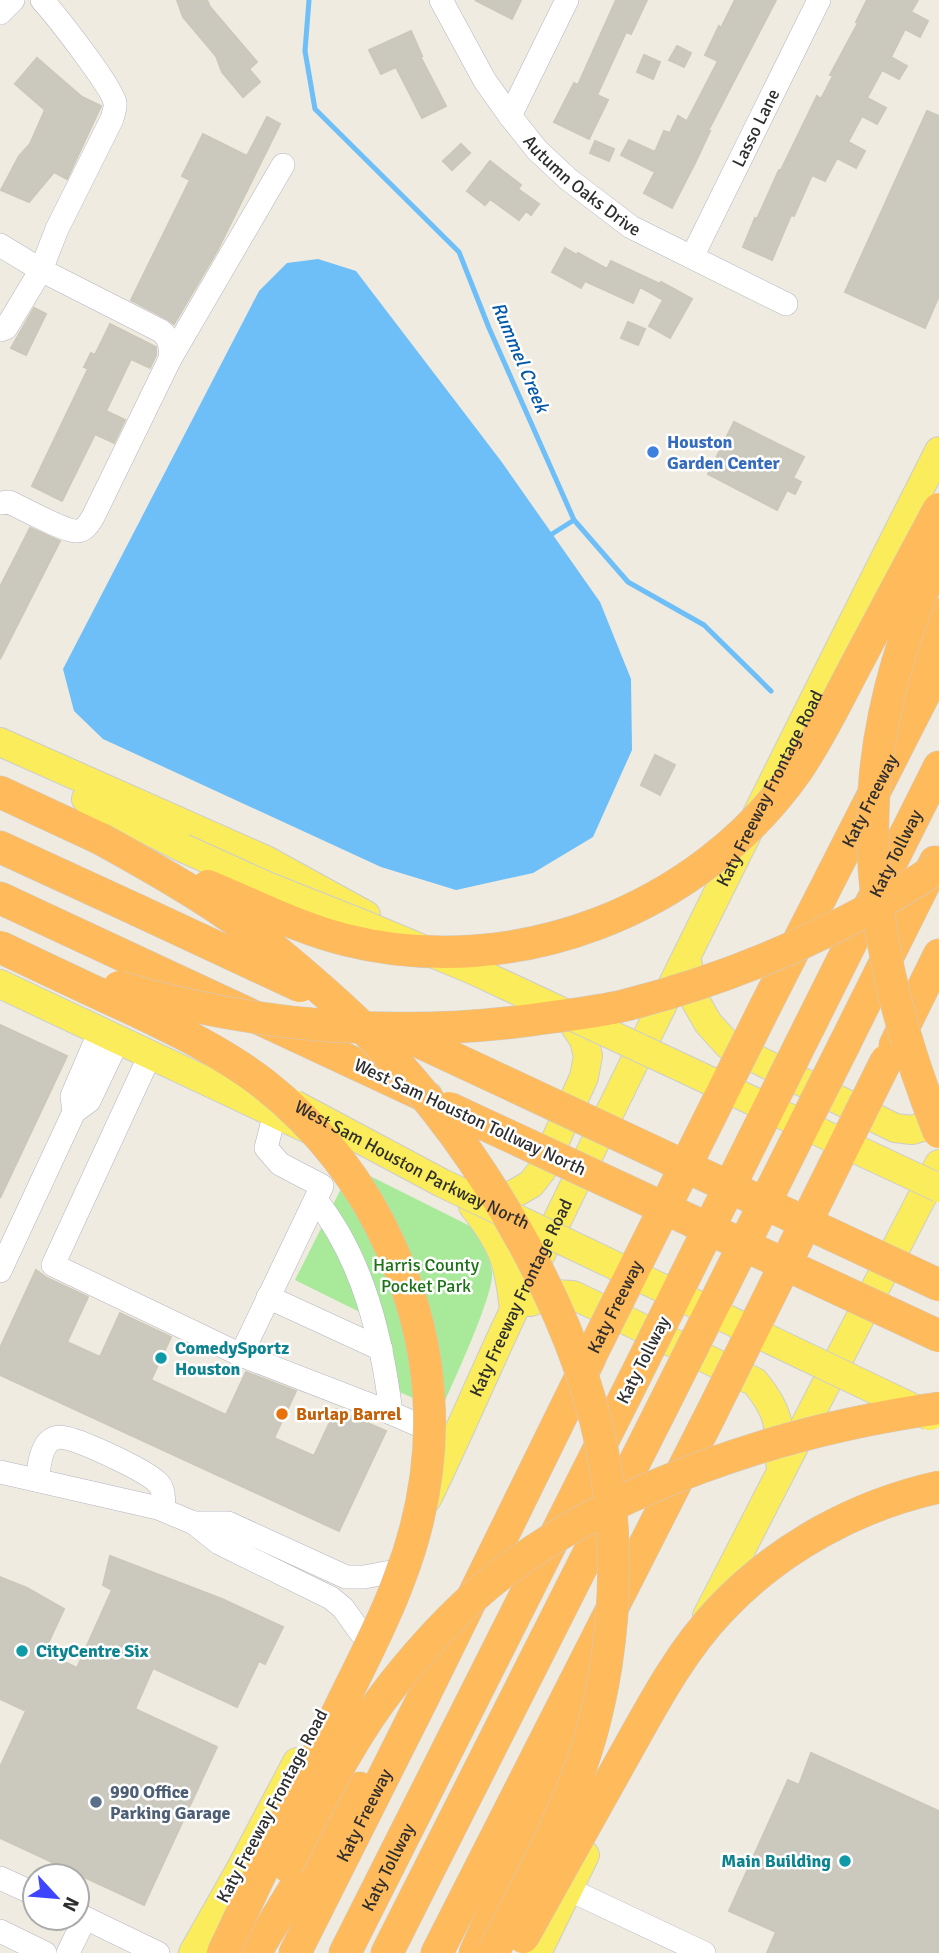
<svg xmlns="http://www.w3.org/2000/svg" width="939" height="1953" viewBox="0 0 939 1953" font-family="Signika,sans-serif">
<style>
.green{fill:#a9e99a}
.water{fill:#6ebef7}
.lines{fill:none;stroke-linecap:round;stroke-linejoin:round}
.stream{stroke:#6ebef7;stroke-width:5}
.building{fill:#cbc9be;stroke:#ccc8b9;stroke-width:2}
.minor-casing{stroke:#b4b4c2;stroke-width:24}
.major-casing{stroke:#cdcdcd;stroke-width:30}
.highway-casing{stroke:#cdcdcd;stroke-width:33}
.minor{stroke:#fff;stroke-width:23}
.major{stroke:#faec5b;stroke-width:28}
.highway{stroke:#ffba5b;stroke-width:32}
.major-bridge-casing{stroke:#cdcdcd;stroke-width:30;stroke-linecap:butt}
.highway-bridge-casing{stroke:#cdcdcd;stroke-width:33;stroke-linecap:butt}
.major-bridge{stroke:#faec5b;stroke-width:28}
.highway-bridge{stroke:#ffba5b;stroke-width:32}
.shop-dot{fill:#3f7fe0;stroke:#fff;stroke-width:2.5}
.culture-dot{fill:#0f9aa8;stroke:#fff;stroke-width:2.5}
.food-dot{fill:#e8710a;stroke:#fff;stroke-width:2.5}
.service-dot{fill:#5c6f8a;stroke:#fff;stroke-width:2.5}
.labels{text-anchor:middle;stroke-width:5;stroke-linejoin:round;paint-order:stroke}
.street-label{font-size:18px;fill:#2e2e2e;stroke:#fff}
.shop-label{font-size:18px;font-weight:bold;fill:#366cbe;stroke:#fff;text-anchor:start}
.park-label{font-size:18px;fill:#1c7216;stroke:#fff}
.culture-label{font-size:18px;font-weight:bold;fill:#0d838f;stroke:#fff;text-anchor:start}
.food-label{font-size:18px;font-weight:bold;fill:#c56008;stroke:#fff;text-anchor:start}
.service-label{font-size:18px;font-weight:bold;fill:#4e5e75;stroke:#fff;text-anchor:start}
.water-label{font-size:19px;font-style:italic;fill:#0559aa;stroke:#fff}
</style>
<rect width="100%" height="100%" fill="#efebe0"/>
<path class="green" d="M352 1167 472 1227C481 1239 490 1256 492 1272 495 1293 452 1385 441 1410L397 1391 386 1325 295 1280Z"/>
<path class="water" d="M318 259 356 271 501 461 600 602 631 679 632 750 593 837 533 873 456 890 381 867 103 739 74 711 63 669 259 291 287 263Z"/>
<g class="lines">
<path class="stream" d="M309 0 305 51 315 109 459 252 489 328 574 520 628 582 704 625 771 691
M552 534 574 520"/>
</g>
<path class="building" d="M177 0H207L210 7 257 62 249 69 260 82 243 97 222 72 216 56 183 17Z
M475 0H521L512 19Z
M616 0H647L631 34 626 32 597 95 608 100 589 139 554 122 574 83 578 85Z
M735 0H776L708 131H710L696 161 672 208 644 193 655 172 621 155 629 140 655 152 664 131 670 133 678 116 687 121 718 61 705 55 719 26 721 28Z
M867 0H918L911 12 928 21 920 37 905 29 891 57 907 66 899 79 882 70 867 98 886 108 877 124 862 116 848 142 865 151 856 168 837 158 825 181 812 175 794 216 791 215 772 260 743 247 755 218 757 219 779 170H781L817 96 821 99 833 76 830 75 858 23 856 22Z
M411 31 422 56H420L446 106 422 118 396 67 381 74 369 50Z
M677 46 691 53 684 67 669 60Z
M644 55 660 62 653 79 637 72Z
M37 58 82 97 101 106 67 179 54 172 29 202 1 190 19 156 30 144 45 110 15 84Z
M927 111 939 116V296L925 328 845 292Z
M267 117 280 124 217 251 174 324 167 319 131 300 190 180 182 176 203 134 247 156Z
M595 141 614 149 609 161 590 153Z
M461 144 470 153 452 170 443 161Z
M490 161 521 185 518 189 539 204 531 215 526 211 519 220 490 199 485 205 467 191Z
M565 248 577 255 578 253 607 269 611 261 660 284 661 282 692 299 670 338 649 326 663 300 640 287 633 303 585 281 581 288 552 272Z
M34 308 46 314 26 355 11 348Z
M628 322 645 329 638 345 621 338Z
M110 324 156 347V355L150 368 131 359 106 411 125 420 114 443 95 434 62 501 32 486 88 369 84 367 91 353 95 355Z
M734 422 804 457 793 478 801 482 795 494 787 490 777 510 708 474Z
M30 528 60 541 0 659V587Z
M655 755 675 765 660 795 641 785Z
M0 1025 67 1056 0 1198Z
M36 1270 47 1278 88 1297 67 1342 100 1357 120 1313 171 1337 151 1380 226 1415 246 1372 296 1391 274 1438 314 1456 336 1409 386 1431 339 1531 0 1375V1348Z
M110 1556 222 1599 283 1627 265 1664 259 1661 237 1707 153 1668 135 1709 217 1747 144 1905 0 1838V1767L26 1711 0 1699V1577L27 1588 64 1609 44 1652 77 1668 112 1590 103 1585Z
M811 1753 939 1811V1953H767L776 1932 729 1911 788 1780 799 1785Z"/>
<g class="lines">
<g class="minor-casing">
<g id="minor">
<path id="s1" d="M441 0 485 81 510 116 537 150 568 179 631 227 786 304"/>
<path d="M0 13 13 0"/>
<path d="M510 116 567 0"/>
<path d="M0 245 41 270 161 331C170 338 171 347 170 359L93 517C89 523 85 531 77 531 66 532 22 508 9 502L0 503"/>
<path id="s2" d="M692 257 819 0"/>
<path d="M0 330 6 328 41 270 57 229 112 119C113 114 116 108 115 103 113 88 55 14 42 0"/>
<path d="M170 359 283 165"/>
<path d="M100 1031 72 1096 74 1112 89 1101 118 1040"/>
<path d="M150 1055 53 1265 241 1355 391 1413 439 1434"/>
<path d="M316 1200C363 1259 382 1338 391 1413"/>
<path d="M0 1271 74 1112"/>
<path d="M268 1297 381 1349"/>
<path d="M241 1355 322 1186 280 1164 266 1148 275 1113"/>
<path d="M0 1472 158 1508 194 1523 219 1543 331 1598 343 1608 361 1633"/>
<path d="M37 1480C39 1469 40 1447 51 1440 55 1437 61 1437 66 1438 84 1442 148 1471 159 1484 165 1491 163 1502 164 1510"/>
<path d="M194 1523H228L346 1577H364L391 1572"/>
<path d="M0 1878 35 1894"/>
<path d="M568 1889 704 1953"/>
<path d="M77 1914 158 1953"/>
<path d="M0 1931 45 1953"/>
<path d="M68 1953 85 1918"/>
</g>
</g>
<g class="major-casing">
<g id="major">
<path d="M0 742 266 860 366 915"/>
<path d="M86 799 183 848"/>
<path d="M688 965 692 995 708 1023 728 1045 895 1128 912 1130 939 1122"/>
<path d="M0 984 308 1129"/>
<path d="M475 1205 512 1195 531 1184 542 1170 584 1077 588 1056 584 1040 571 1020 590 1015"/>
<path d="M473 1206C503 1244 509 1262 514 1310"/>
<path d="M530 1302 553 1294 573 1295 755 1382C779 1411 780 1425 780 1462"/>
<path id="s3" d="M427 1499C458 1436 485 1371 515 1308 653 1021 795 736 939 451"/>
<path d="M707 1616 939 1164"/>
<path d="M193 1953 240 1870 297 1762"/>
<path d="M537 1953 585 1855"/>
</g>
</g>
<g class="highway-casing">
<g id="highway">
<path d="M909 687 939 614"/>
<path d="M0 792 101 839"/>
<path d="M0 847 137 910"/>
<path d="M0 898 427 1097"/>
<path id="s4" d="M766 1005 939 665"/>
<path id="s5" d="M809 1027 939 767"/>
<path d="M845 1043 935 862"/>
<path d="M895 1045 939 955"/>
<path d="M255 1953 326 1837 360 1788"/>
<path id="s6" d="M295 1953 423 1698 590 1358"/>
<path id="s7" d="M345 1953 634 1379"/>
<path d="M387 1953 669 1394"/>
<path d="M437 1953 711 1414"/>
<path d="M475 1953 566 1751 587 1698"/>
</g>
</g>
<use href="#minor" class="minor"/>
<use href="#major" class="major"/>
<use href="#highway" class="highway"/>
<g class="major-bridge-casing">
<g id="major-bridge">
<path d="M183 848 267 886 370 927 475 971 939 1188"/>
<path id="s8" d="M294 1104 442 1183 930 1416"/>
</g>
</g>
<g class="highway-bridge-casing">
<g id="highway-bridge">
<path d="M939 554C906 625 882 700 875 778 864 898 895 1022 939 1132"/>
<path d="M101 839C166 875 231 912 287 960 318 986 349 1013 377 1042 483 1152 582 1319 606 1471 616 1535 616 1602 606 1666 600 1703 591 1741 577 1777 554 1837 522 1895 493 1953"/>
<path d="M208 886C254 905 298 928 346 940 514 982 699 911 798 769 821 735 838 699 857 663 885 611 912 560 939 509"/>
<path d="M137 910 300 986"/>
<path d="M0 947C44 968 88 989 132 1009 178 1031 224 1053 264 1084 319 1127 363 1184 391 1248 440 1356 442 1469 399 1580 382 1627 356 1673 335 1718 297 1796 260 1875 223 1953"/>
<path d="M119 987C259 1029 408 1039 553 1017 577 1014 602 1011 626 1005 737 977 843 930 939 867"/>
<path d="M398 1032 939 1285"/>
<path d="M449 1108 939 1336"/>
<path id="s9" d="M590 1357 766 1005"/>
<path d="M634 1379 809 1027"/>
<path d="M669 1394 845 1043"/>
<path d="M711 1414 886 1061"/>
<path d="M287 1866C319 1804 350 1738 394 1683 421 1649 452 1615 485 1587 605 1487 786 1429 939 1408"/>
<path d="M523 1937C557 1877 590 1816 624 1756 652 1706 680 1652 720 1610 778 1548 857 1505 939 1487"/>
</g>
</g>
<use href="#major-bridge" class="major-bridge"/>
<use href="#highway-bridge" class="highway-bridge"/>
</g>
<circle class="shop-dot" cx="653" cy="452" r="7"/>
<g class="culture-dot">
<circle cx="161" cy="1358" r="7"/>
<circle cx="22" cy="1651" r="7"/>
<circle cx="845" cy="1861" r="7"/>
</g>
<circle class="food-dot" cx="282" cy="1414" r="7"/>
<circle class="service-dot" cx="96" cy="1802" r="7"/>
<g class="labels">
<g class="street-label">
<text dy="6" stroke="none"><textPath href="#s2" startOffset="144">Lasso Lane</textPath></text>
<text dy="6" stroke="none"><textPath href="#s1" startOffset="236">Autumn Oaks Drive</textPath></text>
<text dy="6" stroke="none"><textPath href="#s3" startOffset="789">Katy Freeway Frontage Road</textPath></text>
<text dy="6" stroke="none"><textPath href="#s4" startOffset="229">Katy Freeway</textPath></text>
<text dy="6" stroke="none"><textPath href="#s5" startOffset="194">Katy Tollway</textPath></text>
<text transform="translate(470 1117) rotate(25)" y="6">West Sam Houston Tollway North</text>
<text dy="6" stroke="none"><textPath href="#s8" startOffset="133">West Sam Houston Parkway North</textPath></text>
<text dy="6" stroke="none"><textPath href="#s3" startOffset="222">Katy Freeway Frontage Road</textPath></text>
<text dy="6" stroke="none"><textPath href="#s9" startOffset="56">Katy Freeway</textPath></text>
<text transform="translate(643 1360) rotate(-63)" y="6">Katy Tollway</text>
<text transform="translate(272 1806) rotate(-62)" y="6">Katy Freeway Frontage Road</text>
<text dy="6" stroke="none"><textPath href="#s6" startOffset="154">Katy Freeway</textPath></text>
<text dy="6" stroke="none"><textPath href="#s7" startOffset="96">Katy Tollway</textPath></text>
</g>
<g class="shop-label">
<text x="667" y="448">Houston<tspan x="667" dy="21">Garden Center</tspan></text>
</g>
<g class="park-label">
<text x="426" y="1271">Harris County<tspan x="426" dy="21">Pocket Park</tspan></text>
</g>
<g class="culture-label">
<text x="175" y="1354">ComedySportz<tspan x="175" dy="21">Houston</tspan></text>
<text x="36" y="1657">CityCentre Six</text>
<text x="831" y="1867" text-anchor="end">Main Building</text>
</g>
<g class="food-label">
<text x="296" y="1420">Burlap Barrel</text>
</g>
<g class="service-label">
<text x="110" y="1798">990 Office<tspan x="110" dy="21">Parking Garage</tspan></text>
</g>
<g class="water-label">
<text transform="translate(521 357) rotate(67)" y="7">Rummel Creek</text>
</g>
</g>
<g transform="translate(56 1897) rotate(116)"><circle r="33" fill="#ffffff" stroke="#ababab" stroke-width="2"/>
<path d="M0-5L12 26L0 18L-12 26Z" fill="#3d45ff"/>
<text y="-10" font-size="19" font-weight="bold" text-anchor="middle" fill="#2e2e2e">N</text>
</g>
</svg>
